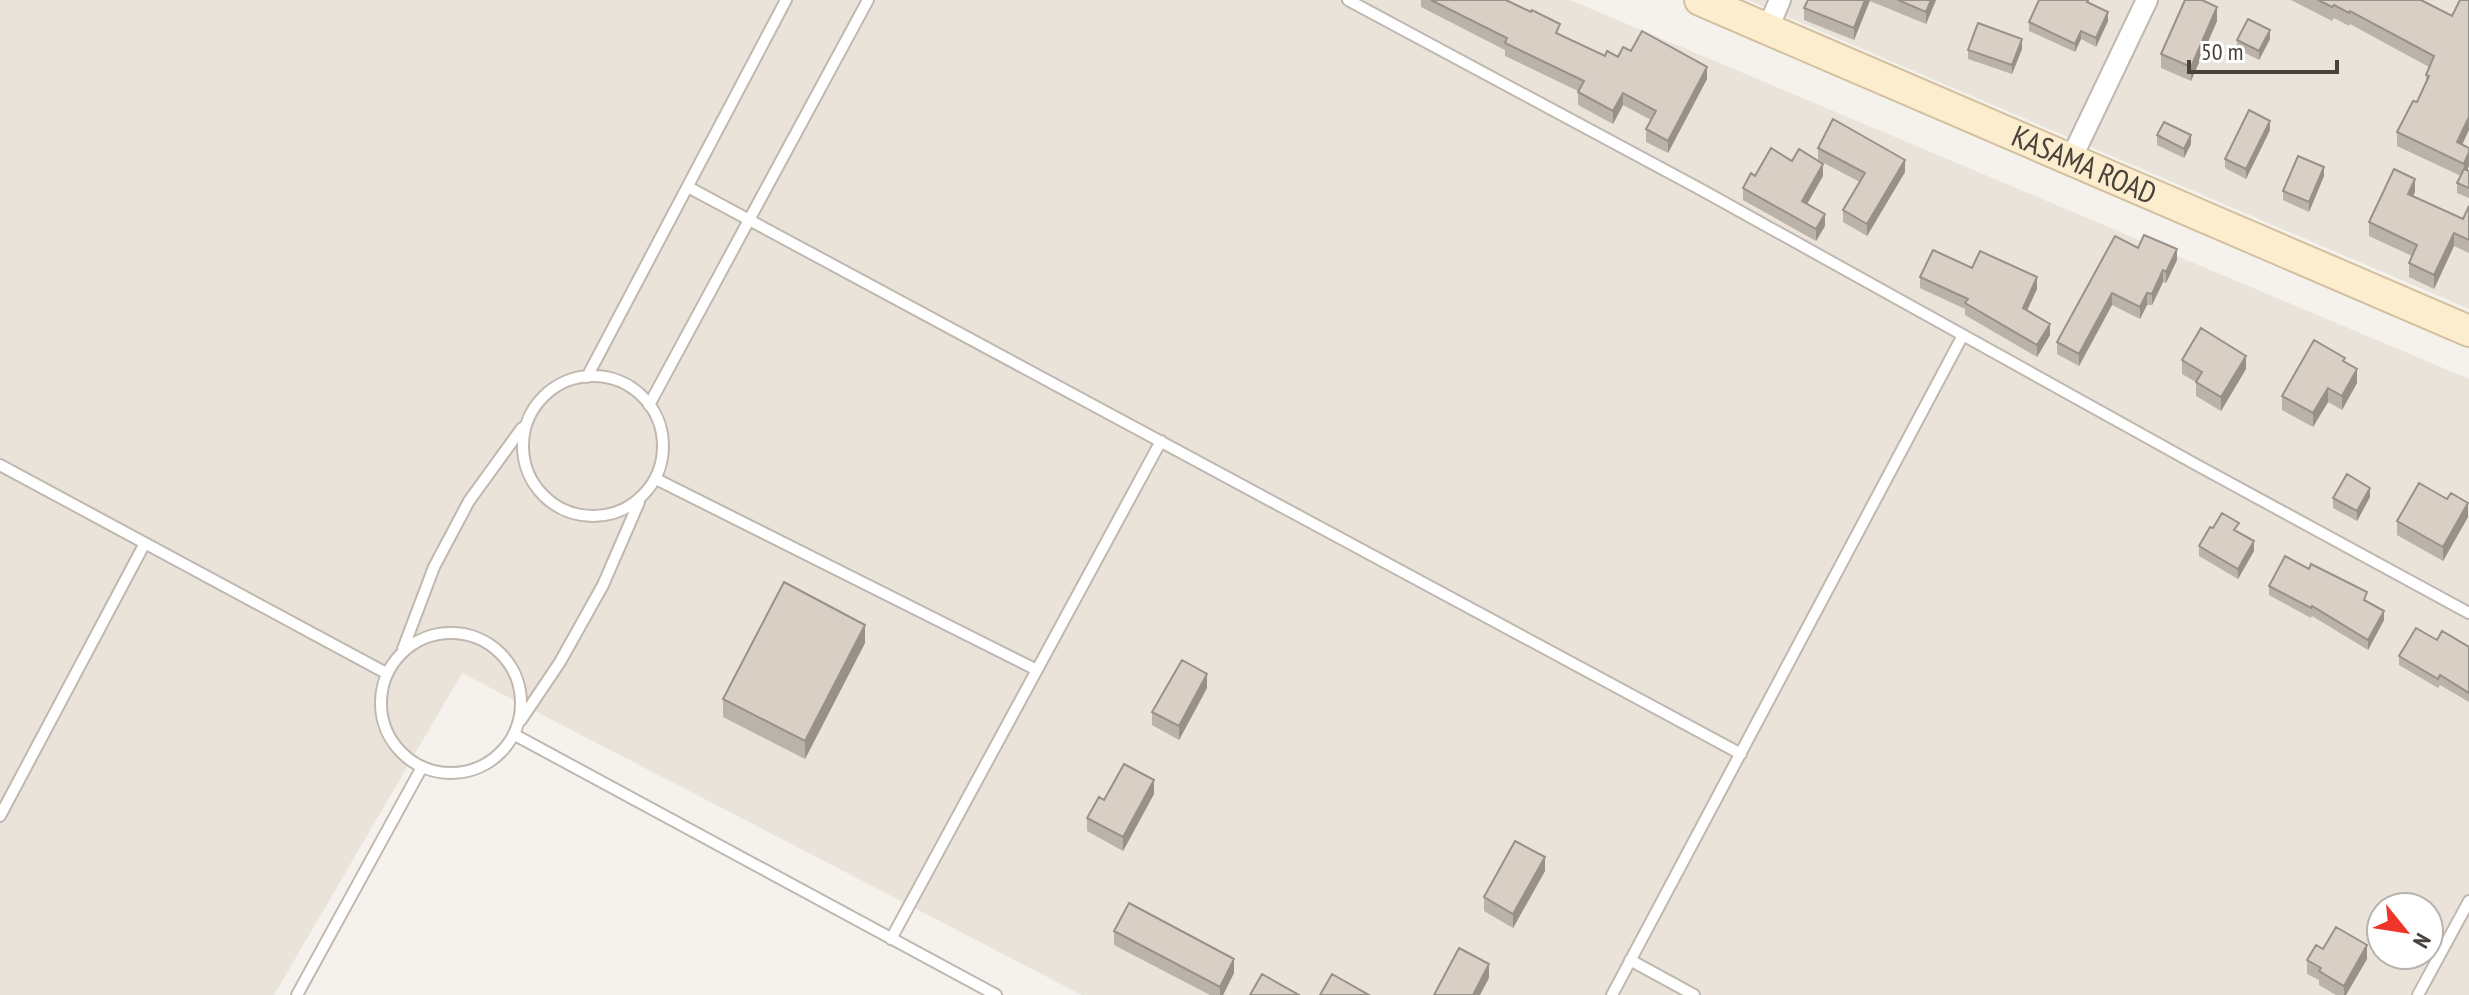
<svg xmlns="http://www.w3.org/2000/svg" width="2469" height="995" viewBox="0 0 2469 995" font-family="'PT Sans Narrow',sans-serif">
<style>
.residential{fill:#e9e3da;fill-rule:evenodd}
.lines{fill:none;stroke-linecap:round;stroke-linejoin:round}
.lane-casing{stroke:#c0b8af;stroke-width:14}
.street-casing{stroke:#c0b8af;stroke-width:24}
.secondary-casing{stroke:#d2c09e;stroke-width:34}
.lane{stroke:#fff;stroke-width:10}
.street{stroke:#fff;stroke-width:20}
.secondary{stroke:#fcedcf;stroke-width:30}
.wall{fill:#bbb2a9}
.shaded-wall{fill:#98918a}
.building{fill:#d9cfc5;stroke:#98918a;stroke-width:2}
.labels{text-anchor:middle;stroke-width:7;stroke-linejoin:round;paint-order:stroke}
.street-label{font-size:30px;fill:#49423a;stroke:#fff}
</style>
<rect width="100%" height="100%" fill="#f5f1ec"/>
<path class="residential" d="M0 0H1570L2469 379V995H1082L462 673 274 995H0ZM2381 907H2429V955H2381Z
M1748 0H2469V309Z"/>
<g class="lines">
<g class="lane-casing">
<path id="lane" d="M1348 0 1700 189 2195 464 2469 613
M688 187 1741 754
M523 446a70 70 0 1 1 140 0a70 70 0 1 1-140 0Z
M587 377 786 0
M649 405 868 0
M0 465 386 673
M656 479 1037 670
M381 703a70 70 0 1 1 140 0a70 70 0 1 1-140 0Z
M403 649 434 567 469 501 522 428
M521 720 560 662 603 585 639 502
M515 735 996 995
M0 816 145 543
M891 939 1161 441
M1630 960 1694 995
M297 995 422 767
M1612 995 1963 335
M2418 995 2469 901"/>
</g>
<g class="street-casing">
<path id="street" d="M1768 28 1780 0
M2071 159 2147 0"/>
</g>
<g class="secondary-casing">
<g id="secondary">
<path id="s1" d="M1700 0 2469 331"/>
</g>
</g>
<use href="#lane" class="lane"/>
<use href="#street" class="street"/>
<use href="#secondary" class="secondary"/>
</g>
<path class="wall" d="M1421 0H1506L1560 34 1605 56 1618 57 1631 51 1707 79 1668 153 1646 142V129L1651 120 1623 105 1613 124 1578 105V91L1505 56V50L1421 7Z
M1808 0H1936L1926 24 1870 1 1854 40 1804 20V8Z
M2089 0V3L2108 21 2096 47 2081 39 2075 52 2029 31V22Z
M2291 0H2421L2462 145 2467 171H2469V198L2457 193V183L2461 176 2397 146V132L2417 102 2426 82V75L2429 67 2350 24 2349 26 2334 18 2332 21Z
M2217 21 2191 81 2161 68V54Z
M2270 39 2259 60 2237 49V40Z
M2022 49 2012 74 1968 59V50Z
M2270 130 2246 179 2225 168V159Z
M2157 135 2191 144 2184 158 2157 145Z
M1818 148 1905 172 1867 236 1843 222V210L1860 182 1818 160Z
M1792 161 1823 176 1807 204 1825 226 1816 241 1743 200V188L1755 176Z
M2324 176 2309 212 2283 200V191Z
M2415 192 2413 196 2463 219 2469 206V253L2454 246 2434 289 2409 277V263L2412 256 2369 236V222Z
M2138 248 2177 260 2166 283 2163 282 2152 305H2147L2140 319 2112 305 2079 366 2057 354V342Z
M1972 268 2037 289 2027 310 2050 335 2037 357 1965 315V309L1920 288V277Z
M2182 360 2246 369 2221 411 2196 396V382L2182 374Z
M2345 363 2357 383 2342 410 2328 402 2313 427 2282 410V396Z
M2370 497 2357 521 2333 508V498Z
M2468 517 2443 561 2397 535V521Z
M2213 528 2238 532 2254 551 2238 579 2199 556V546Z
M2269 586 2367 601 2384 620 2368 650 2312 616 2311 618 2269 595Z
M2437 640 2469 647V702L2440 685 2438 688 2399 665V656Z
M865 643 805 759 723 717V699Z
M1207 688 1179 740 1152 725V712Z
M1154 794 1123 851 1087 831V818L1104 800Z
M1545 871 1513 928 1484 911V897Z
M1114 931 1234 973 1223 995H1210L1114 945Z
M2323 949 2367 959 2346 995H2336L2319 985V980L2307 974V960Z"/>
<path class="shaded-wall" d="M1865 0H1870L1854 40V28Z
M1931 0H1936L1926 24V12Z
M2217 7V21L2191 81V67Z
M2108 12V21L2096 47V38Z
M2270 30V39L2259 60V51Z
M2081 31V39L2075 52V44Z
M2022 39V49L2012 74V65Z
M1707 67V79L1668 153V141Z
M1623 93V105L1613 124V111Z
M2469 117V130L2457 156V142Z
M2270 121V130L2246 179V169Z
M2191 135V144L2184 158V149Z
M2469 152V166L2464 178V164Z
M1905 160V172L1867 236V224Z
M1823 164V176L1802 213V201Z
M2324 167V176L2309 212V202Z
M2415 179V192L2408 207V194Z
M1825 214V226L1816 241V229Z
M2454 233V246L2434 289V275Z
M2177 249V260L2166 283V272Z
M2163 270V282L2152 305V294Z
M2037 277V289L2023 319V308Z
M2112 293V305L2079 366V354Z
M2147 293V305L2140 319V307Z
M2050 324V335L2037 357V345Z
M2246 356V369L2221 411V397Z
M2357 369V383L2342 410V396Z
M2328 388V402L2313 427V413Z
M2370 488V497L2357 521V511Z
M2468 503V517L2443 561V547Z
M2254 541V551L2238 579V569Z
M2384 611V620L2368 650V640Z
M865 625V643L805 759V741Z
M1207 674V688L1179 740V726Z
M1154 780V794L1123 851V837Z
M1545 857V871L1513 928V914Z
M2367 945V959L2346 995H2344V986Z
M1234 959V973L1223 995H1220V987Z
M1489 964V978L1480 995H1473Z"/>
<path class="building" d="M1431 0H1506L1531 12 1532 10 1560 24 1556 33 1605 56 1607 51 1618 57 1623 47 1631 51 1642 31 1707 67 1668 141 1646 129 1656 111 1623 93 1613 111 1578 92 1584 81 1505 43 1507 38Z
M1808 0H1865L1854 28 1804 8Z
M1898 0H1931L1926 12Z
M2039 0H2088L2087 2 2108 12 2096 38 2081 31 2075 44 2029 22Z
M2185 0H2202L2217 7 2191 67 2161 54Z
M2318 0H2421L2452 16 2460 0H2469V117L2457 142 2469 148V152L2464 164 2397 132 2413 101 2417 102 2429 76 2426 75 2434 56 2350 11 2349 13 2334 5 2332 7Z
M2248 19 2270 30 2259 51 2237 40Z
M1978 23 2022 39 2012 65 1968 50Z
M2249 110 2270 121 2246 169 2225 159Z
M1833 119 1905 160 1867 224 1843 210 1865 173 1818 148Z
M2164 122 2191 135 2184 149 2157 135Z
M1771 148 1792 161 1799 149 1823 164 1802 201 1825 214 1816 229 1743 188 1751 173 1755 176Z
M2298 156 2324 167 2309 202 2283 191Z
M2394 169 2415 179 2408 194 2463 219 2469 206V240L2454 233 2434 275 2409 263 2417 245 2369 222Z
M2464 169 2469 171V188L2457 183Z
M2144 235 2177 249 2166 272 2163 270 2152 294 2147 293 2140 307 2112 293 2079 354 2057 342 2115 236 2138 248Z
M1933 250 1972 268 1980 251 2037 277 2023 308 2050 324 2037 345 1965 303 1968 299 1920 277Z
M2201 328 2246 356 2221 397 2196 382 2202 372 2182 360Z
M2314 340 2345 358 2343 361 2357 369 2342 396 2328 388 2313 413 2282 396Z
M2347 474 2370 488 2357 511 2333 498Z
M2419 483 2447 499 2451 493 2468 503 2443 547 2397 521Z
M2222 513 2239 523 2234 530 2254 541 2238 569 2199 546 2210 527 2213 528Z
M2285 556 2309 569 2311 564 2367 592 2364 600 2384 611 2368 640 2312 606 2311 608 2269 586Z
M784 582 865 625 805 741 723 699Z
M2416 628 2437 640 2442 631 2469 647V693L2440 675 2438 679 2399 656Z
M1182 660 1207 674 1179 726 1152 712Z
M1124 764 1154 780 1123 837 1087 818 1099 797 1104 800Z
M1515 841 1545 857 1513 914 1484 897Z
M1129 903 1234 959 1220 987 1114 931Z
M2336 927 2367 945 2344 986 2319 971 2321 968 2307 960 2316 945 2323 949Z
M1459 948 1489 964 1473 995H1434Z
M1262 974 1299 995H1250Z
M1332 974 1369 995H1320Z"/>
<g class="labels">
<g class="street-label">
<text dy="10" stroke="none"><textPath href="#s1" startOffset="418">KASAMA ROAD</textPath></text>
</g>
</g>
<g transform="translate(2405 931) rotate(120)"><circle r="38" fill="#ffffff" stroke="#b6b3b0" stroke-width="2"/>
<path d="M0-6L14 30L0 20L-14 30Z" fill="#ee352a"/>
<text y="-12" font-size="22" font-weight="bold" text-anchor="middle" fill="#49423a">N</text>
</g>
<path d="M2189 60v12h148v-12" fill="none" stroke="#49423a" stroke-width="4"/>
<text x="2201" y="60" font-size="24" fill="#49423a" stroke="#ffffff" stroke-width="6" paint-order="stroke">50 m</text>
</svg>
